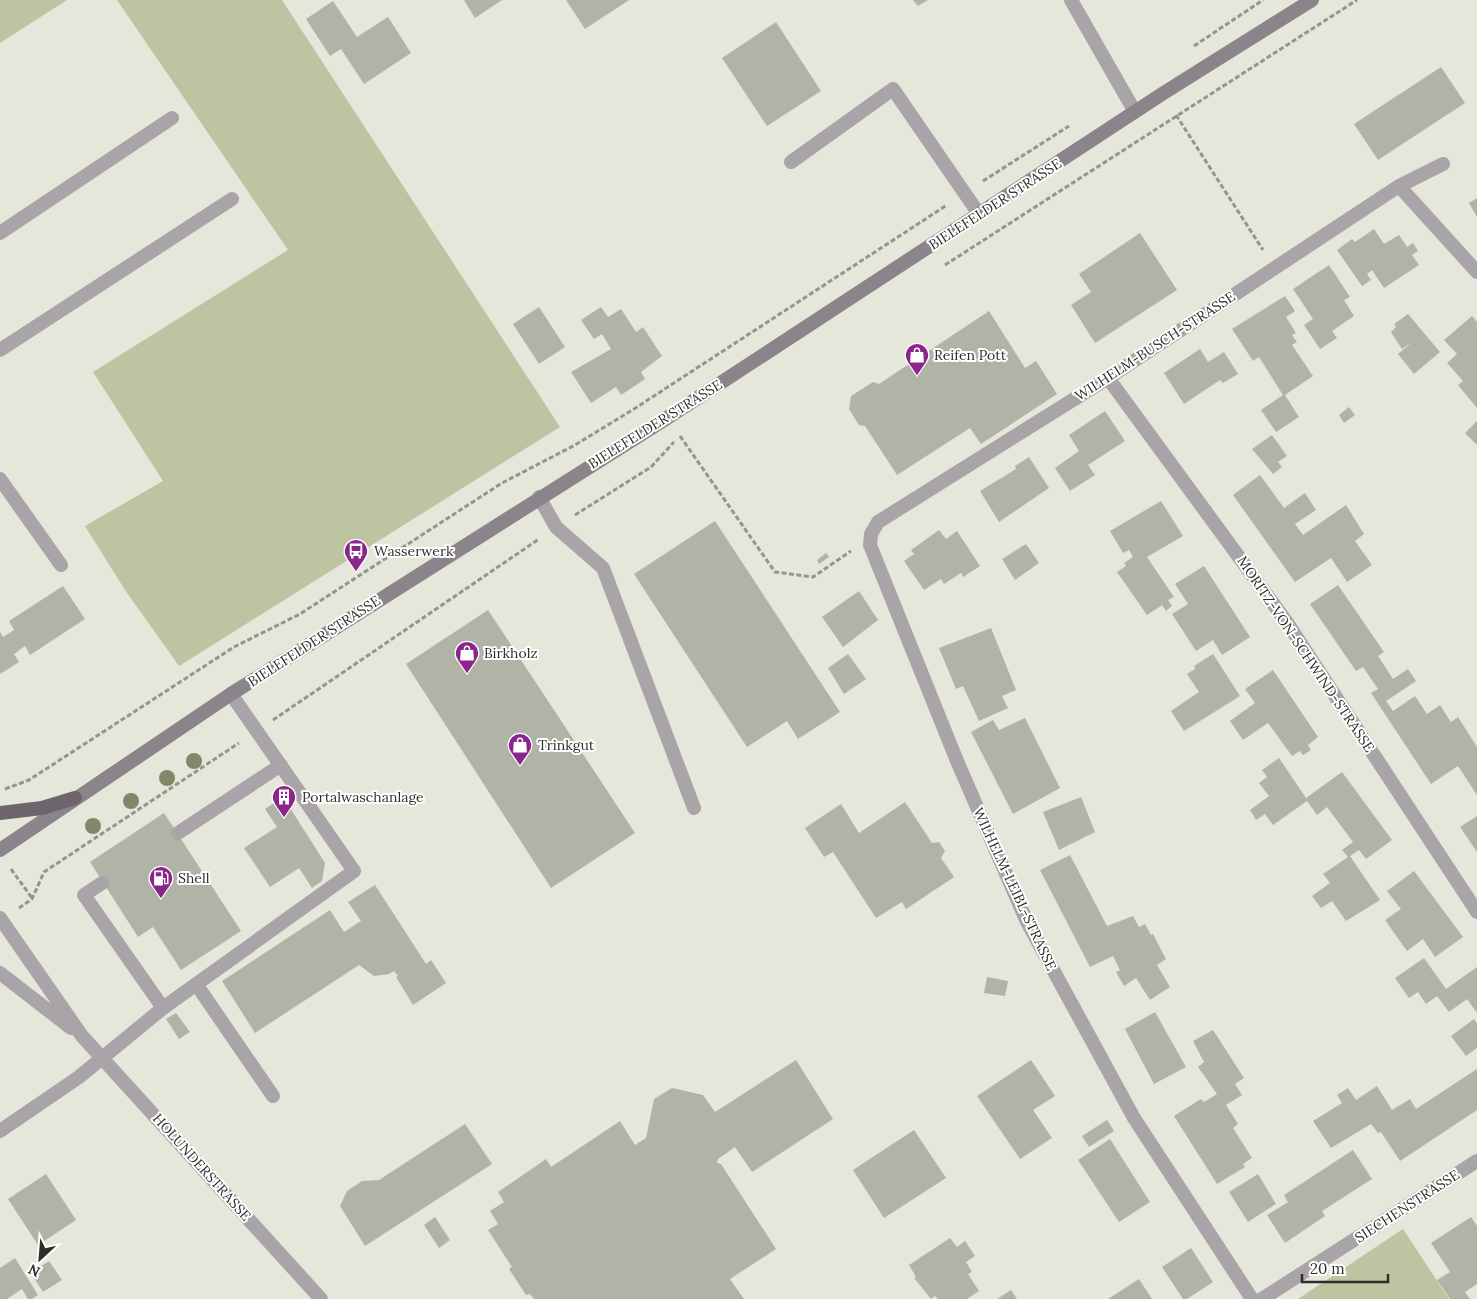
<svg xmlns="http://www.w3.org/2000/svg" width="1477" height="1299" viewBox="0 0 1477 1299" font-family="Lora,serif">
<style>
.green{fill:#bdc4a1}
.building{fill:#b1b3a7}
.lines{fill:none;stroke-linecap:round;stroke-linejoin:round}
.path{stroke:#94968c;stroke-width:3;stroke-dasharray:5 2.5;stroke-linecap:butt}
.service{stroke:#a8a4a8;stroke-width:14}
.minor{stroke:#a8a4a8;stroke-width:14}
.secondary{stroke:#8b848a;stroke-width:14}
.trunk{stroke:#6d646c;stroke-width:14}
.tree{fill:#83876a}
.labels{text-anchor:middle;stroke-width:4;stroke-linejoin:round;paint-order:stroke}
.street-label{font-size:14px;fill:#2d2e29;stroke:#fff}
.poi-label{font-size:14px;fill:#2d2e29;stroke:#fff;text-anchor:start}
</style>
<rect width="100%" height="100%" fill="#e4e7da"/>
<path class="green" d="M0 0H67L0 43Z
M117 0H282L560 427 179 666 125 590 85 526 163 481 93 372 288 250Z
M1403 1229 1449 1299H1298Z"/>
<path class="building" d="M464 0H502L475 18Z
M566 0H629L585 29Z
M913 0H928L918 6Z
M333 1 357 37 388 17 411 53 364 84 341 49 330 56 306 19Z
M776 22 821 91 767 126 722 58Z
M1441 67 1465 103 1378 160 1354 124Z
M1477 198V217L1469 203Z
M1374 229 1384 244 1399 235 1407 247 1413 243 1418 251 1412 255 1419 265 1384 288 1372 270 1367 274 1371 280 1362 286 1337 250 1352 239 1355 242Z
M1140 233 1177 290 1095 343 1071 305 1091 292 1079 274Z
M1329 265 1350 297 1344 300 1354 316 1332 331 1337 338 1320 349 1304 325 1313 319 1293 289Z
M1285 296 1295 311 1286 317 1296 333 1292 335 1297 342 1292 345 1313 376 1285 395 1299 417 1276 432 1261 410 1283 395 1259 357 1253 361 1232 329Z
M539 307 565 347 539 364 513 324Z
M601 307 608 317 621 309 636 332 643 327 662 356 641 372 645 379 621 395 616 387 591 403 571 372 611 349 602 334 594 339 581 320Z
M989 311 1025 368 1036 361 1057 394 981 444 970 428 897 475 865 426 859 425 849 409 851 396 873 382 879 384Z
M1408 314 1440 352 1414 374 1398 354 1412 342 1402 349 1391 332 1396 327 1394 324Z
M1472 316 1477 322V408L1458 385 1463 381 1447 363 1457 354 1444 340Z
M1200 349 1208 362 1224 352 1238 374 1223 383 1220 380 1184 404 1164 373Z
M1349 407 1355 415 1344 423 1339 415Z
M1105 411 1125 441 1088 465 1095 475 1070 491 1055 468 1079 451 1069 435Z
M1477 421V445L1465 433Z
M1272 435 1287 456 1278 462 1282 467 1273 474 1252 449Z
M1029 457 1049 488 999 522 980 491 1016 469 1015 466Z
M1260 475 1284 508 1305 493 1316 510 1295 524 1303 535 1346 505 1364 534 1355 541 1372 565 1347 582 1331 558 1295 582 1233 495Z
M1161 501 1183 536 1147 557 1174 597 1168 600 1172 606 1166 611 1162 605 1147 615 1117 572 1126 566 1124 563 1133 557 1129 550 1123 553 1110 531Z
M715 521 840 712 798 739 787 721 747 747 634 574Z
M939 530 946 539 957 531 980 566 963 577 961 573 944 584 941 579 924 590 904 561 914 554 911 550Z
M1026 544 1039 563 1015 580 1002 559Z
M826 553 829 557 819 564 817 560Z
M1204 566 1250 637 1222 655 1213 640 1196 651 1172 614 1188 604 1175 584Z
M1338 585 1384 652 1378 656 1393 679 1408 669 1416 681 1386 701 1393 711 1415 696 1427 714 1440 705 1451 722 1458 717 1477 747V795L1458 766 1431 784 1371 693 1378 689 1363 667 1356 671 1310 604Z
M63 586 85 619 30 655 25 646 14 654 19 662 0 674V632L3 637 14 630 9 621Z
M859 591 878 620 843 647 822 617Z
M488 610 635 833 551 888 406 664Z
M991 628 1016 690 1002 696 1008 708 979 721 963 686 956 689 939 648Z
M848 654 866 679 844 694 828 668Z
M1213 654 1240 696 1184 731 1171 711 1199 692 1187 674 1195 669 1194 666Z
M1273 670 1318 737 1308 745 1311 750 1303 755 1300 751 1292 756 1268 723 1243 740 1230 721 1255 703 1245 689Z
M1025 718 1060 788 1013 814 971 732 993 720 999 730Z
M1279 758 1306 798 1342 772 1392 840 1366 859 1359 850 1350 856 1380 900 1346 921 1332 901 1321 908 1312 896 1330 883 1323 874 1348 857 1342 850 1353 842 1327 807 1317 815 1307 801 1273 825 1265 814 1256 820 1250 810 1269 796 1259 783 1267 777 1262 770Z
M283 797 325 863 322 881 312 888 299 868 270 887 244 848 277 827 265 809Z
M1081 797 1095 832 1059 850 1043 812Z
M905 802 932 843 939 842 945 851 941 858 954 877 906 909 902 902 876 918 833 852 824 857 805 828 841 804 859 833Z
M164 813 241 931 181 970 153 927 138 937 90 862Z
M1477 816V852L1460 827Z
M1070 855 1107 926 1133 916 1139 927 1145 924 1151 935 1153 934 1166 959 1157 965 1170 987 1150 1000 1136 978 1124 986 1116 972 1120 970 1113 956 1090 967 1040 870Z
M1414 871 1463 937 1435 957 1423 939 1407 951 1385 920 1401 909 1387 891Z
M375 885 426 964 431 960 446 983 413 1005 396 977 398 976 394 971 389 974 374 976 359 965 255 1033 222 981 330 910 344 932 361 921 348 902Z
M1424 958 1446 989 1477 967V1013L1467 999 1449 1012 1437 996 1426 1004 1418 992 1409 998 1395 978Z
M987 977 1008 981 1005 996 984 993Z
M1155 1012 1186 1067 1154 1084 1125 1029Z
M176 1013 190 1032 179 1039 166 1019Z
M1474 1019 1477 1023V1048L1466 1056 1451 1036Z
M1213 1030 1244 1078 1235 1084 1242 1095 1226 1105 1238 1124 1233 1128 1252 1158 1243 1164 1245 1167 1217 1184 1174 1116 1201 1099 1204 1102 1217 1094 1198 1067 1204 1062 1193 1041Z
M796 1060 833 1119 752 1172 735 1147 718 1159 717 1163 721 1164 776 1249 730 1279 744 1299H534L530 1294 526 1295 509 1269 512 1267 488 1230 498 1224 490 1211 504 1202 498 1192 546 1159 551 1167 620 1121 635 1145 646 1138 654 1099 672 1088 703 1095 715 1112Z
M1031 1060 1055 1096 1033 1110 1052 1138 1020 1159 977 1096Z
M1477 1069V1110L1400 1161 1381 1132 1378 1133 1371 1124 1331 1148 1313 1121 1342 1103 1337 1095 1348 1088 1356 1100 1377 1086 1392 1110 1410 1099 1416 1109Z
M1107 1120 1114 1131 1089 1147 1082 1136Z
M465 1124 492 1164 365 1246 340 1206 347 1191 362 1181 379 1180Z
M914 1130 946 1178 884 1218 853 1170Z
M1110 1139 1150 1202 1119 1222 1078 1160Z
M1353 1150 1372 1179 1322 1211 1325 1216 1285 1243 1267 1215 1288 1202 1284 1195Z
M46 1174 76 1220 38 1245 8 1199Z
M1258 1174 1276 1204 1248 1222 1229 1192Z
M435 1217 450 1240 439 1248 424 1225Z
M1471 1217 1477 1226V1284L1465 1292 1470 1299H1450L1437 1280 1450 1272 1431 1243Z
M950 1238 957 1247 965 1241 975 1256 966 1262 972 1272 968 1274 979 1291 967 1299H938L935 1296 931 1299 914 1278 916 1277 909 1265Z
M1191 1248 1213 1282 1187 1299H1183L1162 1267Z
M15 1258 38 1295 32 1299H28L22 1289 7 1299H0V1268Z
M49 1261 62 1280 43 1292 31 1273Z
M1139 1279 1152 1299H1108Z
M1011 1290 1017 1299H997Z"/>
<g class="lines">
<path class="path" d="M1194 46 1263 0
M1176 115 1263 250
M983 181 1069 126
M945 265 1357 0
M680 436 775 572 813 577 851 551
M575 515 651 467 674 442
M273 720 539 539
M5 789 29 780 234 647 300 614 502 483 575 445 634 409 947 205
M11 869 32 898
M19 908 32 899 44 872 239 743"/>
<path class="service" d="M791 162 893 89 979 214
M0 233 172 118
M0 350 232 199
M0 479 61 565
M539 497 556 527 603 568 694 808
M178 833 281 765
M102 883 84 895 163 1008
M196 984 273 1096
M0 1131 79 1077 163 1008 354 871 231 694"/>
<path class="minor" d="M1071 0 1135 112
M1399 186 1477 272
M1108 378 1288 624 1477 912
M0 918 82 1036 321 1299
M0 973 71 1028
M1252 1299 1134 1118 1027 922 957 761 870 545 871 534 878 522 1108 378 1399 186 1443 164
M1262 1299 1477 1161"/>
<path class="secondary" d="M0 850 231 694 667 418 1162 94 1312 0"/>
<path class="trunk" d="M0 813 42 808 75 798"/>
</g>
<g class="tree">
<circle cx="194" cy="761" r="8"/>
<circle cx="167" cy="778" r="8"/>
<circle cx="131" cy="801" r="8"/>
<circle cx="93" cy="826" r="8"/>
</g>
<defs>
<g id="shop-pin" transform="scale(1.25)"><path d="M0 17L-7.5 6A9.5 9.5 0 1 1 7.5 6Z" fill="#8b258b" stroke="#fff"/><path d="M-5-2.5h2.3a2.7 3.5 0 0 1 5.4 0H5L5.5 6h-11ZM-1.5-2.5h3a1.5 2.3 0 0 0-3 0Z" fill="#fff"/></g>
<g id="bus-pin" transform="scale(1.25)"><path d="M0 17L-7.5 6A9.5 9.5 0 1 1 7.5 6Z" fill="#8b258b" stroke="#fff"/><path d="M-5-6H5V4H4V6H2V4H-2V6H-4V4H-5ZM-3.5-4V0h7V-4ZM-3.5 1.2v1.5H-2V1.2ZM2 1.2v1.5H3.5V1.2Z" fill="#fff"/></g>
<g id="building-pin" transform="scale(1.25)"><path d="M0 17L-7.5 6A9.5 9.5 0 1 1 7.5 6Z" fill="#8b258b" stroke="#fff"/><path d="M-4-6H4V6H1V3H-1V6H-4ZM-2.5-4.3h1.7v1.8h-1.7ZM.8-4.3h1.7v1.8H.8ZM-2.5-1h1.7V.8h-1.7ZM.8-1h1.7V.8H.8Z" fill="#fff"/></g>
<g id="fuel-pin" transform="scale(1.25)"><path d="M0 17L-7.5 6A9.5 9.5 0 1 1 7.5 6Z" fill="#8b258b" stroke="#fff"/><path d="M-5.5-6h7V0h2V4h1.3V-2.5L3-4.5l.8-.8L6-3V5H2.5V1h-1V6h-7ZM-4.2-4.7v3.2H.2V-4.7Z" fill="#fff"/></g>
</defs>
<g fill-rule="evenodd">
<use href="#shop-pin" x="917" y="355"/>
<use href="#bus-pin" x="356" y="551"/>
<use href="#shop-pin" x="467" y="653"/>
<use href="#shop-pin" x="520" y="745"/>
<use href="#building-pin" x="284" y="797"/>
<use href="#fuel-pin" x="161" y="878"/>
</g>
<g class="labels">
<g class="street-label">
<text transform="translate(995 204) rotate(-33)" y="5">BIELEFELDER STRASSE</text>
<text transform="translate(1155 346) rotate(-33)" y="5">WILHELM-BUSCH-STRASSE</text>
<text transform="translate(655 424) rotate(-32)" y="5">BIELEFELDER STRASSE</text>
<text transform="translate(314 641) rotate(-33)" y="5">BIELEFELDER STRASSE</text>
<text transform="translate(1306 654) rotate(56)" y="5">MORITZ-VON-SCHWIND-STRASSE</text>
<text transform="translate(1015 889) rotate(65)" y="5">WILHELM-LEIBL-STRASSE</text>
<text transform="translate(202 1167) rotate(48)" y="5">HOLUNDERSTRASSE</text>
<text transform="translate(1407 1206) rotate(-33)" y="5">SIECHENSTRASSE</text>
</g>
<g class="poi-label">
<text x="934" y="360">Reifen Pott</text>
<text x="374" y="556">Wasserwerk</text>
<text x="484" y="658">Birkholz</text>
<text x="538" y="750">Trinkgut</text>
<text x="302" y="802">Portalwaschanlage</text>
<text x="178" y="883">Shell</text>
</g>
</g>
<g transform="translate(40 1259) rotate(206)" stroke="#ffffff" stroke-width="4" paint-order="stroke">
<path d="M0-4L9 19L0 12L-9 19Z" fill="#2d2e29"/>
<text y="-8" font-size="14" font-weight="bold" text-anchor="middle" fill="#2d2e29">N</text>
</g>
<path d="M1302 1274v8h86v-8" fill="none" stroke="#2d2e29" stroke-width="2.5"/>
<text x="1310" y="1274" font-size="15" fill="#2d2e29" stroke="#ffffff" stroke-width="4" paint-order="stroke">20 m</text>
</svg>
